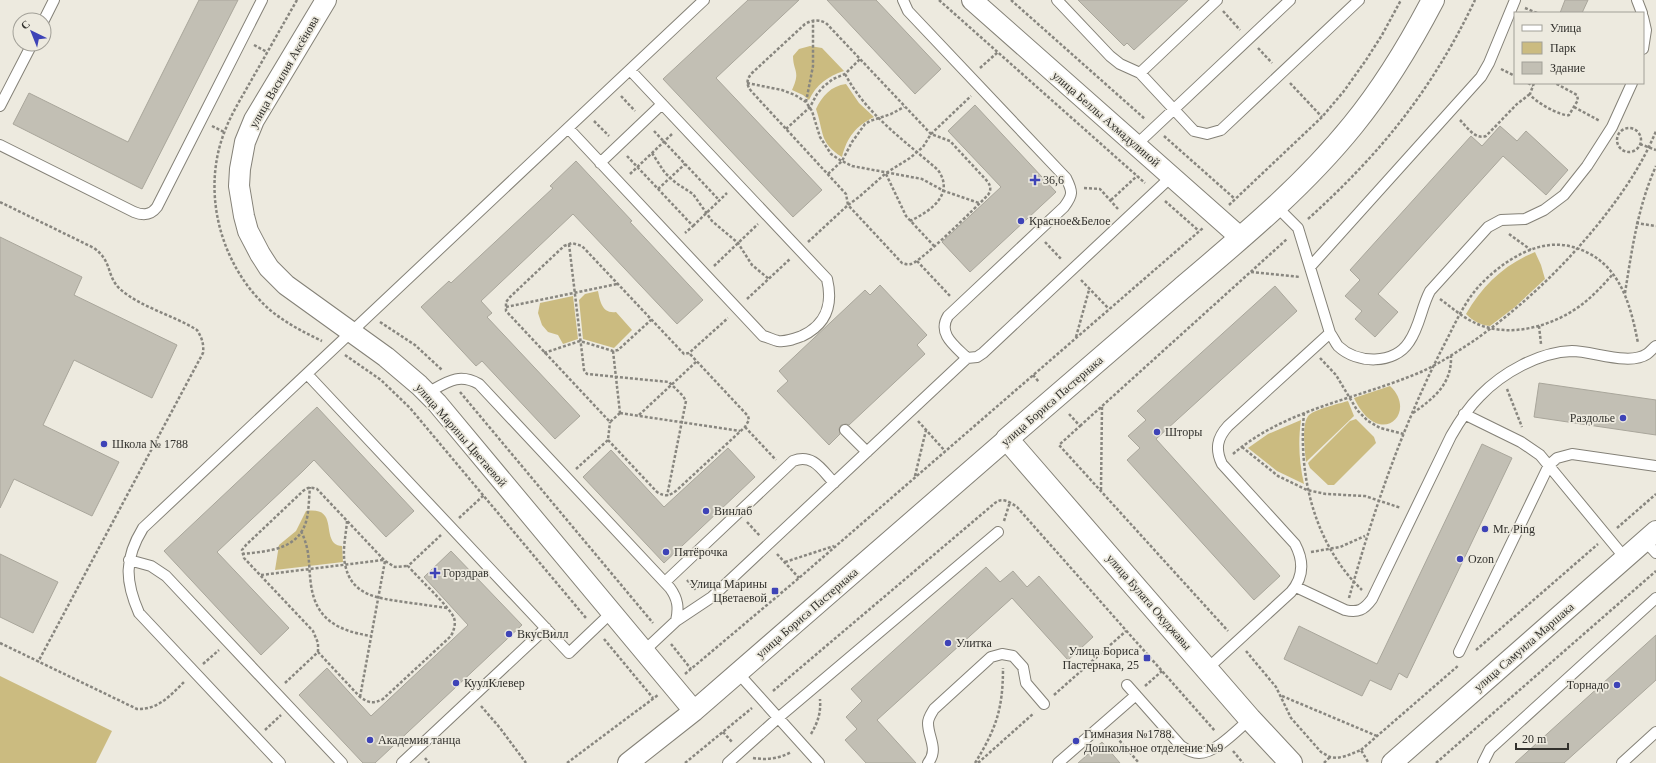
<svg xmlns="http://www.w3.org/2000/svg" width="1656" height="763" viewBox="0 0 1656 763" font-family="'Times New Roman',serif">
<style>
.green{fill:#cbbb80}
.building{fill:#c2bfb4;stroke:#a9a69b}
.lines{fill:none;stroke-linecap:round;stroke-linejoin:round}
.service-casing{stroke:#848177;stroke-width:12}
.minor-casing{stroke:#848177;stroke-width:22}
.tertiary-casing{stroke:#848177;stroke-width:24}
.path{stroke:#88867f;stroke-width:2.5;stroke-dasharray:3 2;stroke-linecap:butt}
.service{stroke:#fff;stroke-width:10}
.minor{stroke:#fff;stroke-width:20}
.tertiary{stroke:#fff;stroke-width:22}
.poi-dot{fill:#3e43b7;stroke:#edeadf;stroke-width:1.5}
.labels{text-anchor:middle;stroke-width:3.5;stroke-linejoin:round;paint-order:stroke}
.street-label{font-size:12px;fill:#32312d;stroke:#edeadf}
.poi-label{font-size:12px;fill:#32312d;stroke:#edeadf;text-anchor:start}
</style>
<rect width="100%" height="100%" fill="#edeadf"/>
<path class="green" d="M810 46 822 48 844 71C828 76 816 85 809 100L803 95 792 90C801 71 793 71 793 56L799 49Z
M846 84 859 103 874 117C856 126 847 137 842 157 819 143 824 132 816 109 822 96 831 86 846 84Z
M1535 252 1541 265 1545 279 1515 307 1490 326C1480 325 1473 321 1466 314 1483 285 1504 265 1535 252Z
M598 291C600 301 602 314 616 312L632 330 614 348 583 339 579 300 585 294Z
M573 296 578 339 563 344 558 335 548 332 542 325 538 313 540 303Z
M1390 386C1419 413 1379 451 1354 398Z
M1348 401 1354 416 1306 462C1305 452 1301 423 1309 415 1316 409 1338 404 1348 401Z
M1356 419 1374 437 1376 443 1334 485H1328L1310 468 1308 463 1350 421Z
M1301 420C1298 442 1299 462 1304 484L1277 471 1248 448 1268 434Z
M306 511C336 507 324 532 334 543 336 545 339 546 342 546L343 562 275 570 279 545 296 531Z
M0 676 112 731 96 763H0Z"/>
<path class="building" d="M199 0H238L142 189 13 124 29 93 128 142Z
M748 0H799L716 78 822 190 793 217 663 79Z
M827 0H876L941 69 915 94Z
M1078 0H1188L1134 50 1127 43 1124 46Z
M1565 0H1588L1582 13H1560Z
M975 105 1056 192 970 272 942 242 1001 187 948 131Z
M1500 126 1517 141 1526 131 1568 170 1546 195 1503 156 1378 294 1398 312 1375 337 1355 319 1362 311 1345 296 1360 280 1350 270 1471 136 1482 146Z
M576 161 632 221 630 222 703 300 677 324 573 214 481 301 492 313 487 317 580 416 555 439 482 361 476 366 421 307 449 281 451 283 553 188 550 186Z
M0 237 82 277 74 295 177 345 152 398 74 360 43 425 119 462 92 516 14 479 0 508Z
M880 285 927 335 917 345 925 354 849 425 846 424 841 425 839 429 840 434 829 445 777 391 788 381 779 371 865 290 870 295Z
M1275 286 1297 311 1156 439 1280 576 1254 600 1127 460 1140 448 1128 436 1146 420 1137 411Z
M1539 383 1656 400V435L1534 417Z
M317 407 414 511 386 537 314 460 303 471 217 552 289 628 261 655 164 551Z
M1482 444 1512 458 1407 678 1399 673 1391 690 1370 680 1362 696 1284 659 1299 626 1377 664Z
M728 448 755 477 664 563 583 477 611 450 664 507Z
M451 551 522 625 375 763H363L299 695 327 668 371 716 468 625 424 577Z
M0 554 58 582 33 633 0 617Z
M986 567 1000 582 1013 571 1027 587 1039 576 1093 637 1068 660 1012 598 877 720 916 763H866L845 740 857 729 846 717 862 701 851 689Z
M1656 635V680L1564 763H1515Z
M1102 742 1120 763H1078Z"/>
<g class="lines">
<g class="service-casing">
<path id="service" d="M903 0 908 11 1066 178C1073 192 1073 195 1064 207L948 316C937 334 955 346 967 358L977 357 983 353 1172 176
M1057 0 1110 56 1120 64 1140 73
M1217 0 1140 73 1194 131 1207 134 1221 130 1359 0
M1637 0 1642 13
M1643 17 1646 30 1643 49
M44 20 54 0
M0 106 32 44
M568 128 763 336C768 337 773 340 778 341 787 342 794 339 802 336 827 324 833 304 827 279L630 70
M0 145 134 212C144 216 151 215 157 207L262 0
M1136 145 1290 0
M600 163 662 104
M1276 206 1298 228 1330 333C1333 337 1335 342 1338 346 1357 364 1394 365 1409 342 1420 326 1421 308 1430 291L1488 227 1501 220 1525 219 1544 210 1564 195 1587 166 1612 127 1632 83
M1310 267 1481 77 1489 63 1515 0
M307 374 569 653 612 612
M427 393C446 383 458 372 479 384L670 588C678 599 679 608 676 621L644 651
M1464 414 1521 442 1540 455 1625 558
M845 430 867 452
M1645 541 1656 553
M129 560 151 566 166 576 342 763
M665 582 793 461C813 453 822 470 834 483
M1296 587 1345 610C1358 613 1364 610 1372 599L1451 436C1459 422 1468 408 1480 396 1502 373 1539 352 1572 351 1593 351 1629 366 1647 354 1650 352 1653 348 1656 346
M676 621 712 597 967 358
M1459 652 1549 465 1557 458 1572 454 1656 466
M1207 669 1291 592C1304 577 1304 561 1295 544L1222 464C1215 449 1217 438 1228 426L1330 333
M738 673 819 763
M1127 685 1181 746C1187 750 1192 753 1199 753 1216 753 1237 730 1250 719
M280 763 139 613C125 581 124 559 143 528L704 0
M402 763 546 628
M728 763 778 718 998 532
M928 763C939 749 928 738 928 723 928 718 931 714 934 709L991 657 1002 654 1013 656 1023 667 1026 683 1044 704
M1058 763 1136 695
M1483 763 1490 749 1656 598
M1622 763 1656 732"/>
</g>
<g class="minor-casing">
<path id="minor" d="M326 0 254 120 245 142 240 169 239 186 244 216 248 231 260 254 269 268 286 285 386 357 419 385 437 403 694 711
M972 0 1241 238
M628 763 694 711 1007 439
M1392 763 1656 531"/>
</g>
<g class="tertiary-casing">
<path id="tertiary" d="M1291 763 1250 719 1007 439C1065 389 1123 339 1181 289 1241 238 1303 187 1353 125 1384 87 1410 44 1433 0"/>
</g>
<path class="path" d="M297 0C282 26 267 53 252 79 242 97 231 114 224 133 201 194 221 267 270 310 286 323 303 332 322 341
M939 0 1145 183
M1011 0 1145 119
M1525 8 1537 13
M1223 11 1240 30
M254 45 267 52
M1258 48 1272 63
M980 68 998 52
M1501 69 1515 76
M845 74C867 115 904 140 938 170 955 194 931 211 910 221
M747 83 782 90 795 95 806 102 812 111 820 137 831 154 840 160 852 166 922 179 944 191 979 203
M1290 83 1322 117
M1528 83 1533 86
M1534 83 1530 94C1533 101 1562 117 1569 115L1578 100 1577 95 1555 83
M621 96 635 111
M806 102 813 66V20
M1574 107 1600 121
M1460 120C1467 127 1475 140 1486 136L1517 104 1530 94
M594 121 609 136
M212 126 224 132
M1617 140a12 12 0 1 1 24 0a12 12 0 1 1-24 0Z
M786 129 810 107 817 94 823 87 833 79 845 74 860 59
M654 131 719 200
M1164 136 1235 199
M1640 144 1656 150
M652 153 665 173 676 183 693 194 712 221 738 243 752 265 769 279
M627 156 693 226 685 233
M630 174 673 133
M828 174 842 161 852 142 865 124 870 121 891 114 904 107
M886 174 906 216 934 246
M1084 188 1100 189 1118 209
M658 189 685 164
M1111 200 1137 176
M1165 201 1199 231
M0 202 94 248C113 262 106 276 120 289 140 307 173 315 197 330 202 338 204 344 203 353L38 662
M1229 205 1322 117 1344 91 1366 60 1382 35 1401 0
M1308 219C1382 152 1432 90 1475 0
M1636 223 1656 226
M693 226 727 193
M1509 234 1531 250
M808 242 848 205 846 194 752 92C746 85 746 80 752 73L805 24C812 20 818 19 826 23L931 134 950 141 988 182C991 187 991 190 988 195 976 207 922 261 911 264 908 265 905 264 902 263L848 205 859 197 886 173 910 158 917 152 923 147 931 134 971 96
M1045 242 1062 260
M569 244 584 370 587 374 669 382 683 396 686 401 667 496
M917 261 950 296
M714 266 758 224
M1251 272 1300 277
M1081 280 1109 309
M1625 293C1632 249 1638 206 1656 166
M747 299 790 259
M1440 299C1451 307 1461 316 1473 322 1508 340 1556 326 1585 302 1595 294 1604 284 1613 274
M506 307 617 284
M380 322 415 345 442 370
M1539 326 1541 344
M1076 337 1089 290
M613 351 620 413
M544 353 580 341 613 351 618 350 651 320
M345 355 381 380 410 408 586 618
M1320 358 1336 375 1357 410 1368 421 1380 428 1404 434
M1033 375 1039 382
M1507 389 1522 427
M460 392 653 623
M620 413 610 422 506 311V302L510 297 564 246 572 243 582 246 684 354 689 353 728 318
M620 413 740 431
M1304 413C1298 477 1315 545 1362 590
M1413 413C1434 398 1452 384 1451 356
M1069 414 1080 426 1059 445 1228 631
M639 415 697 361
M918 421 945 451
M1080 426 1287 239
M745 427 776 460
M608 440 657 492C665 497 670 496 677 490L745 427 749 420 748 416 689 353
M1242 447 1278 476 1307 490 1326 494 1365 496 1401 508
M1233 454C1283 411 1351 400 1411 376 1433 368 1452 355 1472 342 1522 307 1565 266 1603 218 1624 191 1643 163 1656 131
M576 469 608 440 610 422
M915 476 926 430
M1101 490 1102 406
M459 518 484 495
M347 521C346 535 342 551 345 564 351 596 378 598 404 602 419 604 433 606 447 608
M1004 521 1010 502
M747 522 760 536
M1617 528 1656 494
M301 531C311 552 308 564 311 585 316 621 340 631 371 636
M1311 552 1340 547 1365 536
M242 554C269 551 300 550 307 518 309 508 309 497 310 487
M777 554 799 578
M785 562 834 546
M261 575 383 560
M687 580 697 591
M1349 598C1373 512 1402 427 1443 347 1454 326 1464 302 1480 285 1503 261 1539 237 1573 247 1619 260 1630 302 1638 343
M604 639 653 698
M0 643 137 709C158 710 171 695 185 681
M671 644 691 669
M1476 650 1598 544
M1246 651 1276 687 1291 718 1321 752 1330 757 1337 758 1346 756 1361 750 1368 762
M318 652V643L313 631 244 558 242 550 246 545 303 491C308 487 311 487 317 489L385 561 395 567 408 566
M203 664 219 650
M685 674 799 578 1203 228
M285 683 318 652 360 697C369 703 373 704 383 699L451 636C454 630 456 624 454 618 450 607 417 577 408 566L441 535
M1145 686 1162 671
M773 691 995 503C1002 497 1010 502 1017 507L1215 731
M1054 695 1126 631
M1282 696 1377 736
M360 697 385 561
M481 706 500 728 526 763
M265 730 281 715
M723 732 732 742
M1113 733 1139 763
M811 734C818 722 821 713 820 699
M1361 750 1459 665
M1233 751 1243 763
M425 758 429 763
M753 758C766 760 779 759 791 752
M567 763 658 695
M685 763 752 708
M975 763C996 729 1003 709 1003 668
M978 763 1034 713
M1324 763 1330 757
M1436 763 1656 571"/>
<use href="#service" class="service"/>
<use href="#minor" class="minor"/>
<use href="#tertiary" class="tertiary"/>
</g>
<g class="poi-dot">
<path d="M1033 174h4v4h4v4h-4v4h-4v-4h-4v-4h4z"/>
<circle cx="1021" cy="221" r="4"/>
<circle cx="1623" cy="418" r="4"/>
<circle cx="1157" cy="432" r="4"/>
<circle cx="104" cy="444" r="4"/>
<circle cx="706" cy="511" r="4"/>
<circle cx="1485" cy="529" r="4"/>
<circle cx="666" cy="552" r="4"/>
<circle cx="1460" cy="559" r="4"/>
<path d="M433 567h4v4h4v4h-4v4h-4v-4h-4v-4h4z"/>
<rect x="771" y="587" width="8" height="8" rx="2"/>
<circle cx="509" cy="634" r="4"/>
<circle cx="948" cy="643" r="4"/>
<rect x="1143" y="654" width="8" height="8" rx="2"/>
<circle cx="456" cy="683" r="4"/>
<circle cx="1617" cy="685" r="4"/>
<circle cx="370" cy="740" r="4"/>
<circle cx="1076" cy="741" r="4"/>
</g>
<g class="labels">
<g class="street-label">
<text transform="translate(284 72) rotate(-60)" y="4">улица Василия Аксёнова</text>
<text transform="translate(1106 119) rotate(41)" y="4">улица Беллы Ахмадулиной</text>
<text transform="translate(1052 401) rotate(-41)" y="4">улица Бориса Пастернака</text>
<text transform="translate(461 435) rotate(49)" y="4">улица Марины Цветаевой</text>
<text transform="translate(1149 602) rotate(49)" y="4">улица Булата Окуджавы</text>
<text transform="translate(807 613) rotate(-41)" y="4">улица Бориса Пастернака</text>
<text transform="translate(1524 647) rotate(-41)" y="4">улица Самуила Маршака</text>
</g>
<g class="poi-label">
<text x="1043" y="184">36,6</text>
<text x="1029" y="225">Красное&amp;Белое</text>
<text x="1615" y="422" text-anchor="end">Раздолье</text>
<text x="1165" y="436">Шторы</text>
<text x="112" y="448">Школа № 1788</text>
<text x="714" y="515">Винлаб</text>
<text x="1493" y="533">Mr. Ping</text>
<text x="674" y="556">Пятёрочка</text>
<text x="1468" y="563">Ozon</text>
<text x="443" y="577">Горздрав</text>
<text x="767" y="588" text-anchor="end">Улица Марины<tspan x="767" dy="14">Цветаевой</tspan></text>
<text x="517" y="638">ВкусВилл</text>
<text x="956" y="647">Улитка</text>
<text x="1139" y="655" text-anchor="end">Улица Бориса<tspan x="1139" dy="14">Пастернака, 25</tspan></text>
<text x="464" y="687">КуулКлевер</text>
<text x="1609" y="689" text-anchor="end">Торнадо</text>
<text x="1084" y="738">Гимназия №1788.<tspan x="1084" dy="14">Дошкольное отделение №9</tspan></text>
<text x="378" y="744">Академия танца</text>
</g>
</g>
<rect x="1514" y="12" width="130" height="72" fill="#edeadf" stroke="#a2a098"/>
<rect x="1522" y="25" width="20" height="6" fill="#ffffff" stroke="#a2a098"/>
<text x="1550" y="32" font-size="12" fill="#32312d">Улица</text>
<rect x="1522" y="42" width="20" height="12" fill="#cbbb80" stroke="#a2a098"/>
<text x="1550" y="52" font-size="12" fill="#32312d">Парк</text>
<rect x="1522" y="62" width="20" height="12" fill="#c2bfb4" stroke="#a2a098"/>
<text x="1550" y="72" font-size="12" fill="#32312d">Здание</text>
<g transform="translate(32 32) rotate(317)"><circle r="19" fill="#edeadf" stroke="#a2a098"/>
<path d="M0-3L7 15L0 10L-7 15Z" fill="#3e43b7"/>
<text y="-6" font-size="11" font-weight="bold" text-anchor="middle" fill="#32312d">С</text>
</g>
<path d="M1516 743v6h52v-6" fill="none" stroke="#32312d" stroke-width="2"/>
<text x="1522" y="743" font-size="12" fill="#32312d" stroke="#edeadf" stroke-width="3" paint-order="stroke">20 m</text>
</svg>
